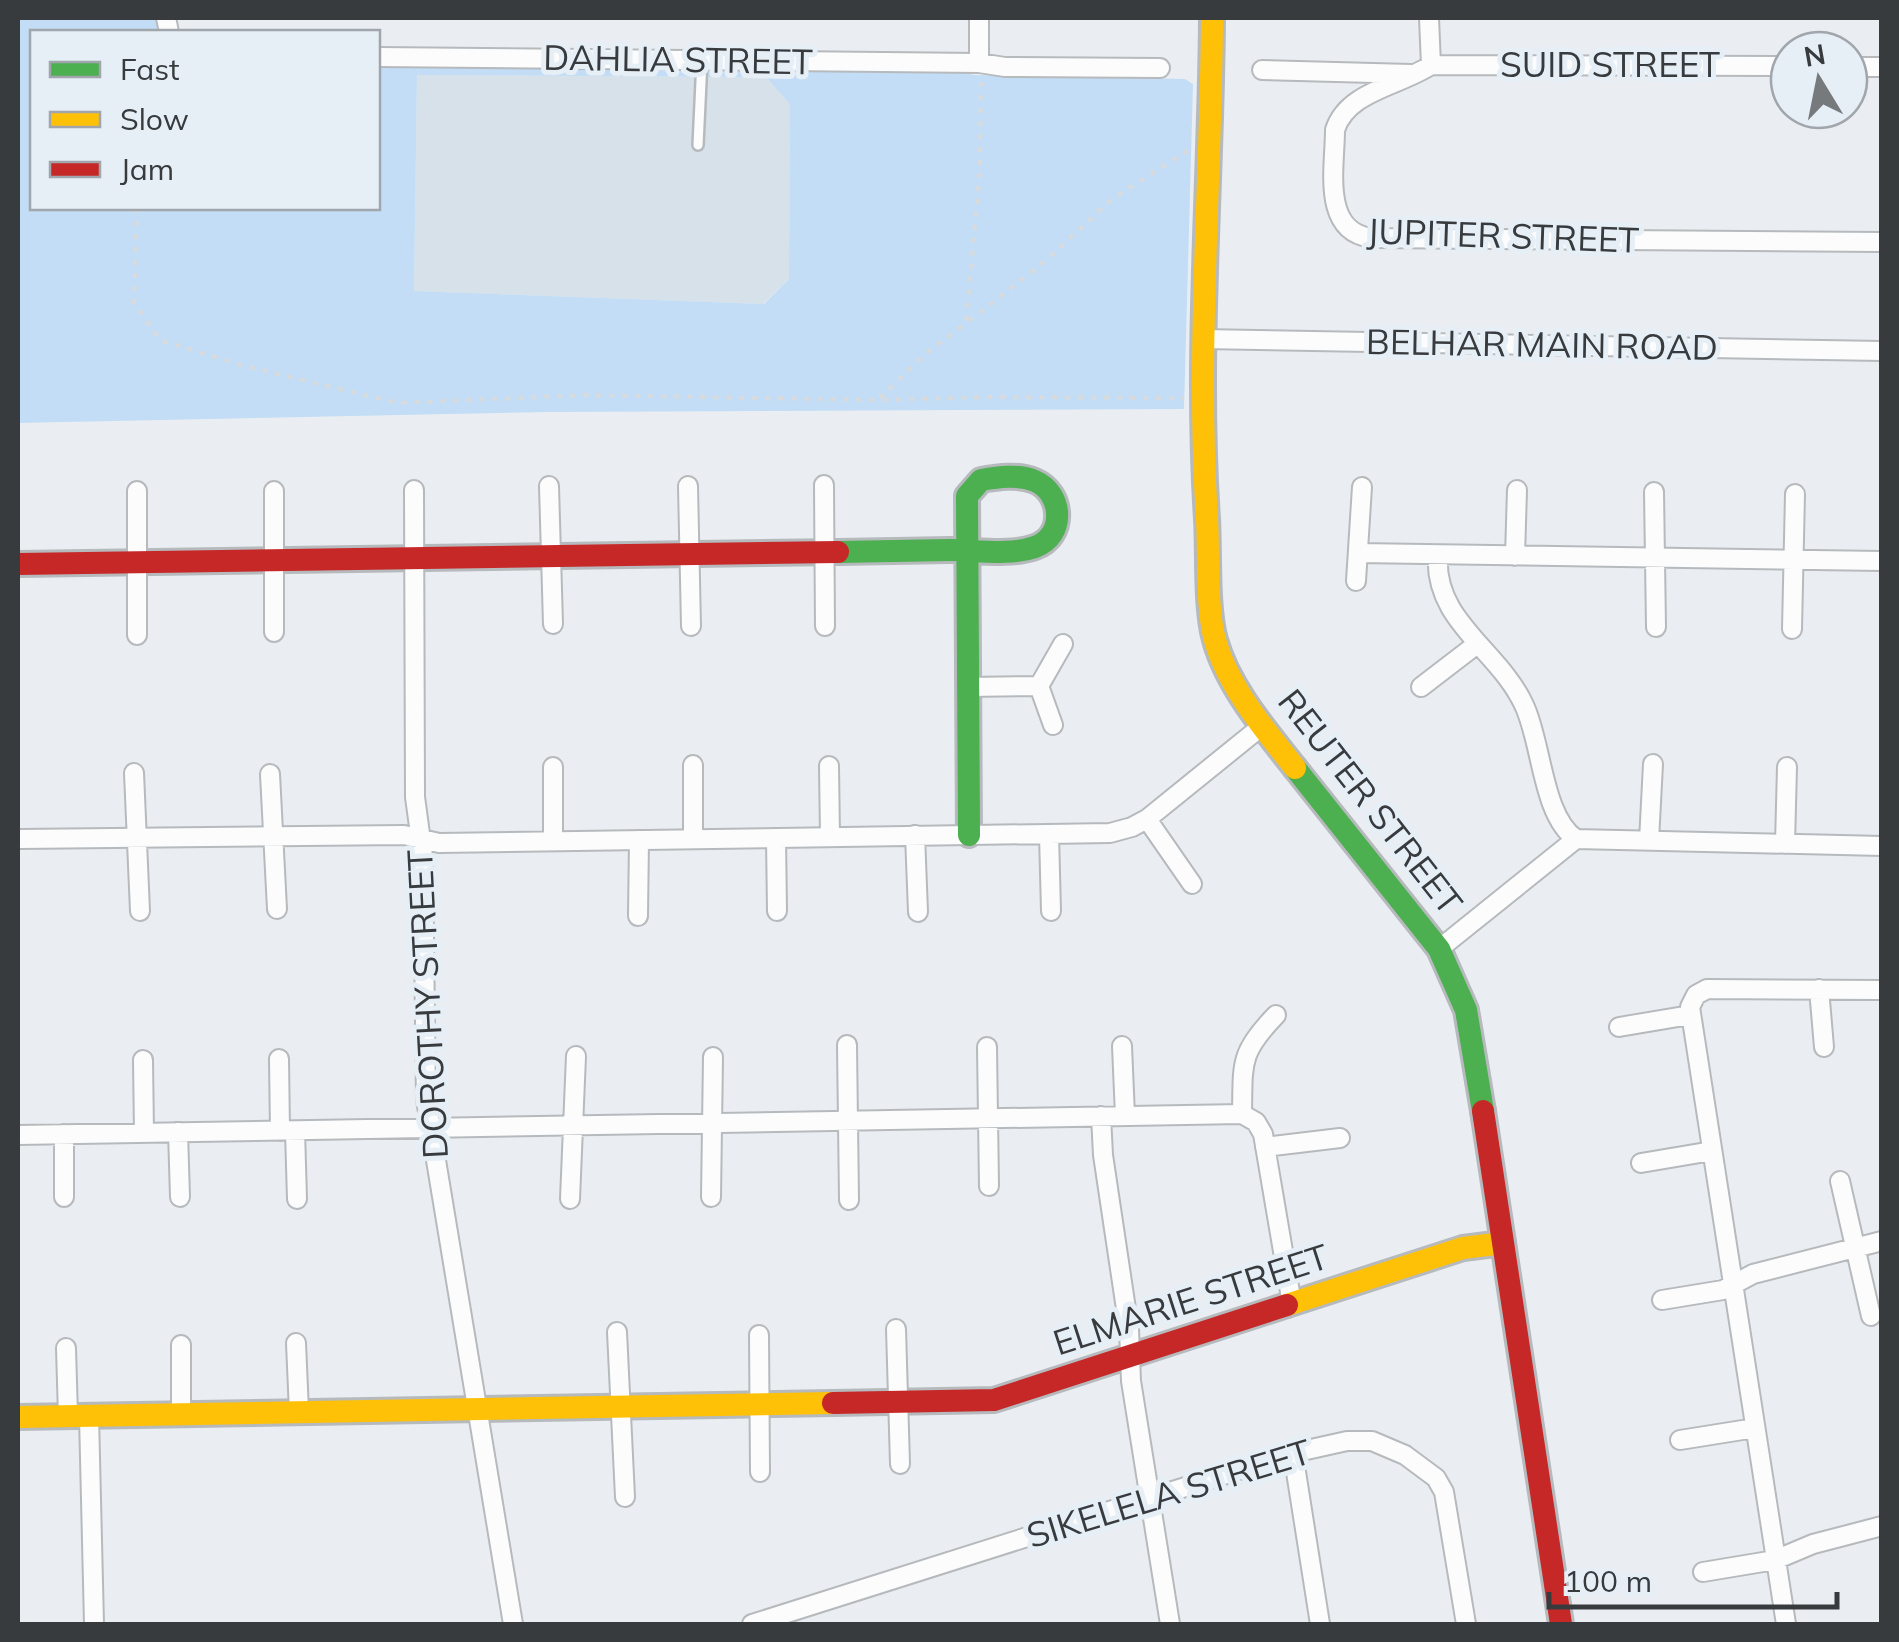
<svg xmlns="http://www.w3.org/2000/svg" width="1899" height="1642" viewBox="0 0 1899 1642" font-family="Mulish,sans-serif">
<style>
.built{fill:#d7e1ea}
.green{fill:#c2ddf5;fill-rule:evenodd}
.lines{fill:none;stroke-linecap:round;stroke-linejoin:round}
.lane-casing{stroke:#b6babd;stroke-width:14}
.street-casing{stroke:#b6babd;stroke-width:22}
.fast-casing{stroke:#b6babd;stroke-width:28}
.slow-casing{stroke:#b6babd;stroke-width:28}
.jam-casing{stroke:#b6babd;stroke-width:28}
.path{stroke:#d9dadb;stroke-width:4;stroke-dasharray:5 8;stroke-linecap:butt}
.lane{stroke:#fcfcfd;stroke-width:9}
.street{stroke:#fcfcfd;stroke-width:18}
.fast{stroke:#4caf50;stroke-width:22}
.slow{stroke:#ffc107;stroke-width:22}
.jam{stroke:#c62828;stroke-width:22}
.labels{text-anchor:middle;stroke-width:10;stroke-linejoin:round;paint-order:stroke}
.street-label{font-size:35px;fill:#383b3e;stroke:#e6eef6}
</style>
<rect width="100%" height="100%" fill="#eaeef2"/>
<path class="built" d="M417 75 766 77 790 103 789 279 763 304 414 291Z"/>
<path class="green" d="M18 18H157L163 32H32V208H378V64L955 68 973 75 1185 79 1193 84 1184 409 547 412 18 423ZM417 75 766 77 790 104 789 279 764 304 414 291Z"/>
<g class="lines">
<g class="lane-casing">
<path id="lane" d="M698 145 702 60"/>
</g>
<g class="street-casing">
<path id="street" d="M166 18 169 32
M979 18V63
M1429 18 1431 65
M378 57 979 63 1005 67 1160 68
M1431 65C1400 86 1347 91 1335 130 1335 167 1321 231 1371 238L1882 242
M1431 65 1789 66
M1849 67H1882
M1262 70 1411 74
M1203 339 1882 351
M824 485 825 626
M549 486 553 624
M688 486 691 626
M414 490 415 797 423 856 426 1100 513 1624
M137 491V635
M274 491V632
M1654 492 1656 627
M1358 553 1882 561
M1438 555C1433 621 1499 650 1524 705 1542 742 1542 816 1576 839
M1515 556 1517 490
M1356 581 1362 487
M1792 629 1795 494
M1039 686 1053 725
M967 687 1039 686 1063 644
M1421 687 1477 644
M693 765V839
M829 766 830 837
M553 767V841
M134 773 140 911
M270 774 277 909
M1147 819 1192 884
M1049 834 1051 911
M915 835 918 912
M776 838 777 911
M18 839 404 835 439 843 1110 833 1132 827 1147 819 1262 726
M1649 841 1653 764
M1785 844 1787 767
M638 916 639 840
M1439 949 1576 839 1882 846
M1819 989 1824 1047
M1619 1027 1690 1015
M847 1045 849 1200
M1122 1046 1125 1116
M987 1047 989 1186
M279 1059 280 1131
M143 1060 144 1133
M1242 1114C1243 1063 1239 1053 1276 1015
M1101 1116 1103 1155 1129 1329 1131 1381 1170 1624
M295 1131 297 1199
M178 1132 180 1197
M64 1134V1197
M18 1135 1242 1114 1256 1122 1263 1134 1292 1304
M1265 1147 1340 1138
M1641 1163 1712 1151
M1840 1181 1871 1316
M711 1197 713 1057
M570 1199 576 1056
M1662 1300 1723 1290 1753 1274 1882 1241
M896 1329 900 1464
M617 1332 625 1497
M759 1335 760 1472
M296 1343 299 1412
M181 1345V1414
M66 1348 68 1416
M89 1416 94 1624
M1680 1440 1755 1428
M1293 1453 1320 1624
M1703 1572 1775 1560 1813 1544 1882 1526
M752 1624 1293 1453 1347 1441H1372L1405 1455 1436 1478 1444 1492 1466 1624
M1786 1624 1690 1007 1696 995 1707 989 1882 990"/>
</g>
<g class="fast-casing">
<path id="fast" d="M838 552 950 550C977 550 1009 556 1035 547 1066 536 1063 493 1035 481 1018 474 998 477 981 480L967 496 969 835
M1295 768 1439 949 1466 1010 1483 1111"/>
</g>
<g class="slow-casing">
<path id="slow" d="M1212 18C1211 185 1196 352 1207 519 1209 553 1206 608 1215 640 1228 687 1265 730 1295 768
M1287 1305 1463 1248 1503 1243
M18 1417 833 1403"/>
</g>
<g class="jam-casing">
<path id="jam" d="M18 564 838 552
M1483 1111 1561 1624
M833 1403 994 1400 1287 1305"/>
</g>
<path class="path" d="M981 82 980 168 966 323 925 354 878 400 991 397 1184 398
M137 208 134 303 160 340 241 365 398 403 585 395 878 400
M969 321 1043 263 1112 199 1190 149"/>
<use href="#lane" class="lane"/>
<use href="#street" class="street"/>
<use href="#fast" class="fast"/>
<use href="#slow" class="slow"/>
<use href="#jam" class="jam"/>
</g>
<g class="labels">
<g class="street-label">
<text transform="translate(678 60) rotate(1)" y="12">DAHLIA STREET</text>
<text x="1610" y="77">SUID STREET</text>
<text transform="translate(1503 236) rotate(2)" y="12">JUPITER STREET</text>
<text transform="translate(1542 345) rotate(1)" y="12">BELHAR MAIN ROAD</text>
<text transform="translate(1370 802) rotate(52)" y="12">REUTER STREET</text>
<text transform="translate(428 1004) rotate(-93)" y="12">DOROTHY STREET</text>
<text transform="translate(1191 1300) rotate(-18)" y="12">ELMARIE STREET</text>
<text transform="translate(1169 1494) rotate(-17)" y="12">SIKELELA STREET</text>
</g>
</g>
<rect width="1899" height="1642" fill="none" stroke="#383b3e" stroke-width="40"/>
<rect x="30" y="30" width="350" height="180" fill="#e6eef6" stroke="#a0a6ac" stroke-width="2.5"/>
<rect x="50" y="62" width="50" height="15" fill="#4caf50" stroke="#a0a6ac" stroke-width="2.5"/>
<text x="120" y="80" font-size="30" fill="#383b3e">Fast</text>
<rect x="50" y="112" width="50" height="15" fill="#ffc107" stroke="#a0a6ac" stroke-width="2.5"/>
<text x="120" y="130" font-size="30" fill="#383b3e">Slow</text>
<rect x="50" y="162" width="50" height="15" fill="#c62828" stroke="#a0a6ac" stroke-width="2.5"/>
<text x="120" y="180" font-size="30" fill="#383b3e">Jam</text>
<g transform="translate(1819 80) rotate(350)"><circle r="48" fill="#e6eef6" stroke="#a0a6ac" stroke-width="2.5"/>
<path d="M0-8L18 38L0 25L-18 38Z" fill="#767a7d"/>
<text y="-15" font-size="28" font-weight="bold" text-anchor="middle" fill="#383b3e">N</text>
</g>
<path d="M1549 1592v15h288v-15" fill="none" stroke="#383b3e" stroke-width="5"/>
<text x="1564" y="1592" font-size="30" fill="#383b3e" stroke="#e6eef6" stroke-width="8" paint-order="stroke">100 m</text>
</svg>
